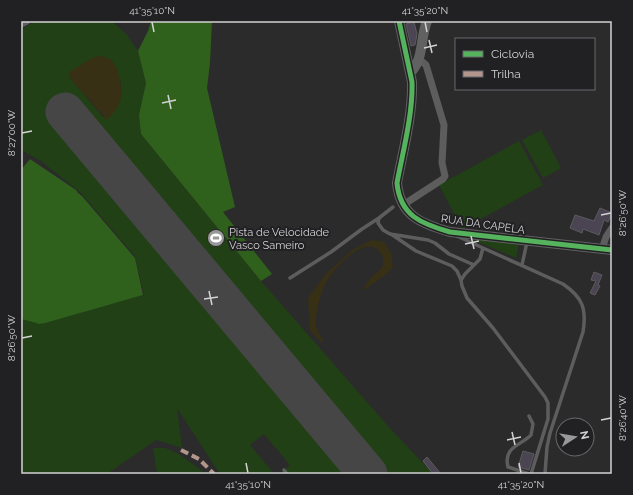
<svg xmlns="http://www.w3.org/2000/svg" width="633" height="495" viewBox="0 0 633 495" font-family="Raleway,sans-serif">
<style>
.green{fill:#214015;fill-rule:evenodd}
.forest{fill:#2f611d}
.sand{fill:#383015}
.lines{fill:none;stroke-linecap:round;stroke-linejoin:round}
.runway{stroke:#464646;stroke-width:39}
.building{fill:#4a4453;stroke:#5b5b5c}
.lane{stroke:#5c5d5c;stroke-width:3.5}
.street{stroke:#5c5d5c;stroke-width:7}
.secondary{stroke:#616161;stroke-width:10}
.quiet{stroke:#b2968c;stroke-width:4;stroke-dasharray:8 4;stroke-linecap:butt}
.cycleway-casing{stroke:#212023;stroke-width:8}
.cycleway{stroke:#56b35d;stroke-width:5}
.ticks{fill:none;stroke:#d3d2d4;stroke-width:1.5}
.labels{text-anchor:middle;stroke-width:4;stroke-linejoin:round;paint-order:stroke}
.street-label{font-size:11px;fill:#d3d2d4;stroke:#212023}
.poi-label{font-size:11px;fill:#d3d2d4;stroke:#212023;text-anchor:start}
.neatline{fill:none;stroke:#d3d2d4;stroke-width:1.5}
.ticks-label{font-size:10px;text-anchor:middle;fill:#d3d2d4}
</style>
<rect width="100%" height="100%" fill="#2b2b2b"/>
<path class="green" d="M35 21H112L127 35 138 51 146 83 139 115 141 134 261 281 387 425 433 474H380L73 105 57 119 355 474H279L290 465 264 434 250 445 274 474H220L177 408 182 448 156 440 107 474H21V318L43 322 144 295 135 256 81 193 41 161 21 150V32L22 29ZM69 72 120 79C124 102 119 104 103 117L70 78Z
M541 130 561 168 543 178 522 140Z
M519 141 543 185 462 229 439 185Z
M464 236 519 243 516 258Z
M153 448H165L179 454 206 474H157Z"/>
<path class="forest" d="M151 21H212L210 63 207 88 235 207 223 212 272 274 261 281 141 134 139 115 146 83 138 51 148 31Z
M30 159 76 190 78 193 82 196 135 258 143 295 45 323 38 324 37 323 21 319V170Z"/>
<path class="sand" d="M101 56C104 57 108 58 110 59 120 67 123 91 120 102 118 108 111 115 107 120L70 78 69 72 94 57Z
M372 240 384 242 391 253 393 267 385 275 363 291C365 286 367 282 371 278 375 273 381 271 383 264 384 261 383 256 381 253 367 232 335 267 328 279 322 289 319 300 317 311 316 317 314 324 317 329 318 333 321 337 323 340L322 343 310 330 308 298 327 273 352 250Z"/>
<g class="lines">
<path class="runway" d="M65 112 368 474"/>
</g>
<path class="building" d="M414 22 417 34 415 45 411 46 406 24Z
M600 208 612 213V214L608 222 604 220 599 235 583 229 582 233 570 228 575 215 594 221Z
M594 272 602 275 598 285 600 286 595 295 590 293 596 281 591 280Z
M523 451 534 454 529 470 518 467Z
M427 457 441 474H433L423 461Z"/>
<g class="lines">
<path class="lane" d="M393 207 379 218 378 223 383 230 390 234 428 240 435 243 449 254 474 265
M391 234 416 251 452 266 457 271 461 280
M457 236 483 248 480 259 465 274 461 280 462 286 467 298 493 328 545 397 548 403V419L531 474
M483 248 563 284C582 297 587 308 583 332L550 433 547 447 545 474
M522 265 527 242
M290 278 331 252 362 229 379 218
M529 416 533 424 531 435C520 446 503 447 508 467L529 474
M284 470 287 474"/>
<path class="street" d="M21 24 27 21
M403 205 443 179 445 176 442 163 444 125 426 65 419 59
M602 249 606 237 612 228"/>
<path class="secondary" d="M399 21 412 82C413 114 403 151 397 183 400 216 422 224 450 232L612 250
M410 73C424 60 420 38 427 21"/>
<path class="quiet" d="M181 450 199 459 214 474"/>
<g class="cycleway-casing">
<path id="cycleway" d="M399 21 412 82C413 114 403 151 397 183 400 216 422 224 450 232L612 250"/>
</g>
<use href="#cycleway" class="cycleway"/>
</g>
<path class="ticks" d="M152 22 154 32M425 22 427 32M429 40 432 53M424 48 437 45M168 95 171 109M162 103 176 100M22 133 32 131M601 215 611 213M471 236 474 249M465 244 479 241M209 291 212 305M204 299 218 297M22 338 32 336M601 420 611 418M512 432 515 445M507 440 521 437M246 463 248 473M519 463 521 473"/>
<defs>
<g id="stadium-disc" transform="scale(0.9)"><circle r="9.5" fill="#989899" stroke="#212023"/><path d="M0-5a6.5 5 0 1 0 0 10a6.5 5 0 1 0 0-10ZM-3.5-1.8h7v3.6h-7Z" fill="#fff"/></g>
</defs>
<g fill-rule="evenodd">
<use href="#stadium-disc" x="216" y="238"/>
</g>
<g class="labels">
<g class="street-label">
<text transform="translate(483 224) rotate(8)" y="4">RUA DA CAPELA</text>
</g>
<g class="poi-label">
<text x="229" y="236">Pista de Velocidade<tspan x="229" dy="13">Vasco Sameiro</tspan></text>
</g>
</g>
<rect width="633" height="495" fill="none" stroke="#212023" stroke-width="44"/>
<rect x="455" y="38" width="140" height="52" fill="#212023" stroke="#68676a"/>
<rect x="463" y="51" width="20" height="6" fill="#56b35d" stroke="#68676a"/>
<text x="491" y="58" font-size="12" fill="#d3d2d4">Ciclovia</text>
<rect x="463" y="71" width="20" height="6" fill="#b2968c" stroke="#68676a"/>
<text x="491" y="78" font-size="12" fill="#d3d2d4">Trilha</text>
<g transform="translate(575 437) rotate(78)"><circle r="19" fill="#212023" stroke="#68676a"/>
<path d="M0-3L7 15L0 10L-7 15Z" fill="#989899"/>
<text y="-6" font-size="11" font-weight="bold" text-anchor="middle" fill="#d3d2d4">N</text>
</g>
<rect x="22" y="22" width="589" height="451" class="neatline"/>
<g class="ticks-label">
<text x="152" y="14">41°35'10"N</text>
<text x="425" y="14">41°35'20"N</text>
<text transform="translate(11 133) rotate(-90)" y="4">8°27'00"W</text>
<text transform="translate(622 213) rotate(-90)" y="4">8°26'50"W</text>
<text transform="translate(11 338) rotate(-90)" y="4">8°26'50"W</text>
<text transform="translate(622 418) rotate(-90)" y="4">8°26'40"W</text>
<text x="248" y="488">41°35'10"N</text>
<text x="521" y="488">41°35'20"N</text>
</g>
</svg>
